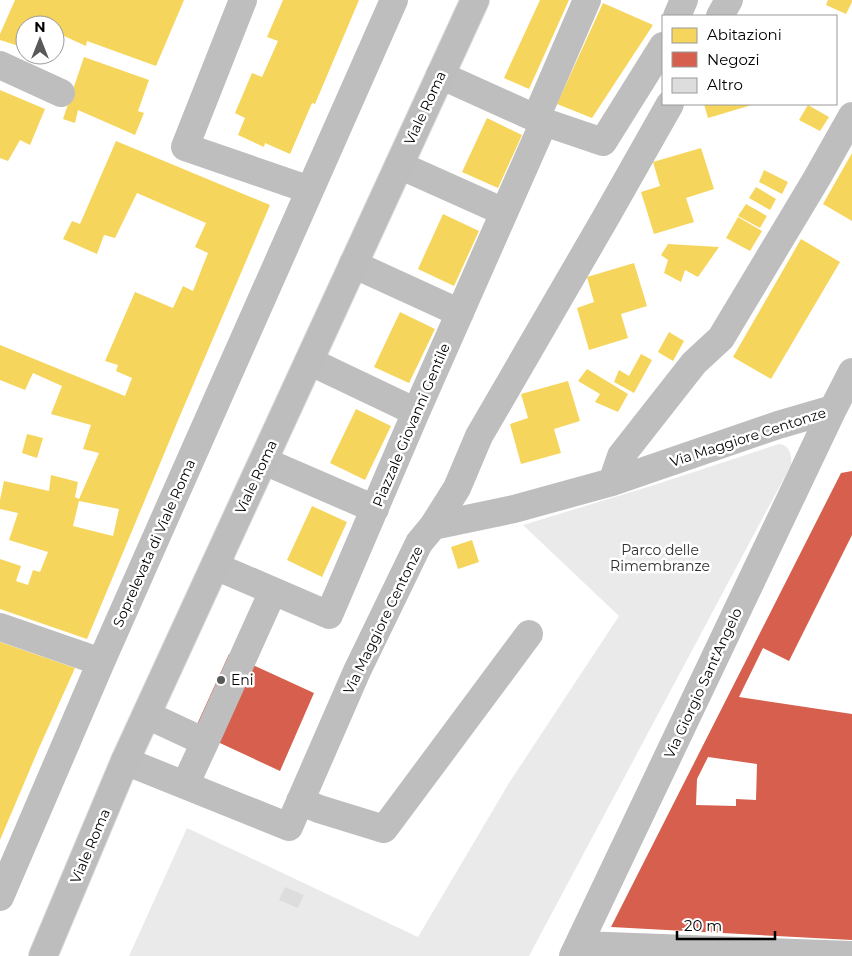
<svg xmlns="http://www.w3.org/2000/svg" width="852" height="956" viewBox="0 0 852 956" font-family="Montserrat,sans-serif">
<style>
.green{fill:#eaeaea}
.homes{fill:#f6d55c;fill-rule:evenodd}
.shops{fill:#d6604d;fill-rule:evenodd}
.building{fill:#ddd}
.lines{fill:none;stroke-linecap:round;stroke-linejoin:round}
.major-casing{stroke:#dbdbdb;stroke-width:30}
.minor{stroke:#bebebe;stroke-width:28}
.major{stroke:#bdbdbd;stroke-width:28}
.poi-dot{fill:#595959;stroke:#fff;stroke-width:2}
.labels{text-anchor:middle;stroke-width:5;stroke-linejoin:round;paint-order:stroke}
.street-label{font-size:14px;fill:#000;stroke:#fff}
.park-label{font-size:14px;fill:#303030;stroke:#fff}
.poi-label{font-size:14px;fill:#000;stroke:#fff;text-anchor:start}
</style>
<rect width="100%" height="100%" fill="#fff"/>
<path class="green" d="M779 444C790 445 792 455 791 465L529 956H129L187 828 418 937 509 783 619 616 523 525 651 486Z"/>
<path class="homes" d="M15 0H184L156 66 87 41 86 46 64 36 54 59 45 55H55V25H25V48L0 40V34Z
M283 0H359L315 104 312 103 290 154 265 143 264 147 238 135 245 118 235 113 252 73 262 77 278 41 267 37Z
M540 0H569L529 89 504 78Z
M828 0H852V2L846 14 826 5Z
M603 3 653 25 592 118 557 104Z
M84 57 149 80 138 111 144 113 135 135 78 110 75 123 63 119Z
M0 90 45 109 30 145 20 140 8 161 0 158Z
M704 104H755L708 118Z
M808 105 829 117 820 131 799 120Z
M487 118 522 135 498 188 462 172Z
M116 141 270 205 179 418 87 639 0 609V559L21 566 16 581 28 585 33 570 40 572 48 552 9 540 18 513 0 509V500L4 481 49 491 51 475 78 482 75 497 79 499 99 453 83 449 91 425 51 414 62 386 33 373 25 390 0 380V345L125 396 132 378 116 371 118 365 105 361 135 292 173 308 183 286 193 291 208 253 195 247 206 223 137 193 115 238 104 235 97 254 63 239 72 221 80 224ZM79 501 119 509 113 536 73 526Z
M701 148 714 189 686 198 694 222 654 234 641 192 660 186 653 162Z
M852 153V221L823 204Z
M764 170 788 182 782 194 759 182Z
M756 187 776 199 770 210 749 198Z
M746 204 767 216 760 228 738 216Z
M443 214 479 231 454 286 418 269Z
M738 217 762 231 750 251 726 238Z
M801 239 840 262 771 379 733 357Z
M668 244 719 247 698 277 685 270 681 282 664 273 668 260 661 255Z
M634 263 647 306 621 314 628 338 589 350 577 308 594 302 587 277Z
M400 312 435 329 409 383 374 367Z
M669 332 684 341 673 361 658 352Z
M641 354 652 360 634 393 614 382 619 370 629 376Z
M587 369 628 394 618 412 595 402 600 394 578 381Z
M568 381 580 421 554 429 561 453 521 464 510 424 528 418 521 394Z
M356 409 391 426 365 480 330 463Z
M27 434 43 438 37 458 22 453Z
M312 506 347 522 322 577 287 560Z
M472 540 479 562 458 569 451 547Z
M0 642 75 668 39 748 0 840Z"/>
<path class="shops" d="M852 471V535L789 661 763 648 739 697 852 714V940L611 927 841 473ZM708 757 757 764 756 800 736 799V806L696 805 697 779Z
M229 654 314 693 280 771 194 731Z"/>
<path class="building" d="M285 887 304 895 298 908 279 900Z"/>
<g class="lines">
<g class="major-casing">
<path id="major" d="M43 956 125 761 475 0"/>
</g>
<path class="minor" d="M243 0 185 147 310 190 394 0
M677 16 684 0
M720 16 729 0
M0 65 61 93
M440 75 544 122 603 142 663 46
M536 118 587 0
M399 165 504 212
M353 264 460 313
M309 361 416 412
M264 461 375 509
M612 482 621 456 694 363 721 338 817 178 852 116
M433 526 457 488 479 436 606 217 670 104
M215 566 329 615 416 412 544 122
M0 627 101 662
M147 715 205 742 273 591
M125 761 289 827 357 671 419 543 433 526 514 509 612 482 778 425 833 409
M185 785 205 742
M300 801 319 809 384 829 529 634
M0 897 101 662 310 190
M580 945 852 955
M573 956 833 409 852 372"/>
<use href="#major" class="major"/>
</g>
<circle class="poi-dot" cx="221" cy="680" r="5"/>
<g class="labels">
<g class="street-label">
<text transform="translate(425 108) rotate(-65)" y="5">Viale Roma</text>
<text transform="translate(411 425) rotate(-67)" y="5">Piazzale Giovanni Gentile</text>
<text transform="translate(748 437) rotate(-18)" y="5">Via Maggiore Centonze</text>
<text transform="translate(256 477) rotate(-65)" y="5">Viale Roma</text>
<text transform="translate(154 543) rotate(-66)" y="5">Soprelevata di Viale Roma</text>
<text transform="translate(383 620) rotate(-64)" y="5">Via Maggiore Centonze</text>
<text transform="translate(703 683) rotate(-65)" y="5">Via Giorgio Sant'Angelo</text>
<text transform="translate(90 846) rotate(-67)" y="5">Viale Roma</text>
</g>
<g class="park-label">
<text x="660" y="555">Parco delle<tspan x="660" dy="16">Rimembranze</tspan></text>
</g>
<g class="poi-label">
<text x="231" y="685">Eni</text>
</g>
</g>
<rect x="662" y="15" width="175" height="90" fill="#ffffff" stroke="#999999"/>
<rect x="672" y="28" width="25" height="15" fill="#f6d55c" stroke="#999999"/>
<text x="707" y="40" font-size="15" fill="#000000">Abitazioni</text>
<rect x="672" y="52" width="25" height="15" fill="#d6604d" stroke="#999999"/>
<text x="707" y="65" font-size="15" fill="#000000">Negozi</text>
<rect x="672" y="78" width="25" height="15" fill="#dddddd" stroke="#999999"/>
<text x="707" y="90" font-size="15" fill="#000000">Altro</text>
<g transform="translate(40 40)"><circle r="24" fill="#ffffff" stroke="#999999"/>
<path d="M0-4L9 19L0 12L-9 19Z" fill="#595959"/>
<text y="-8" font-size="14" font-weight="bold" text-anchor="middle" fill="#000000">N</text>
</g>
<path d="M677 931v8h98v-8" fill="none" stroke="#000000" stroke-width="2.5"/>
<text x="684" y="931" font-size="15" fill="#000000" stroke="#ffffff" stroke-width="4" paint-order="stroke">20 m</text>
</svg>
